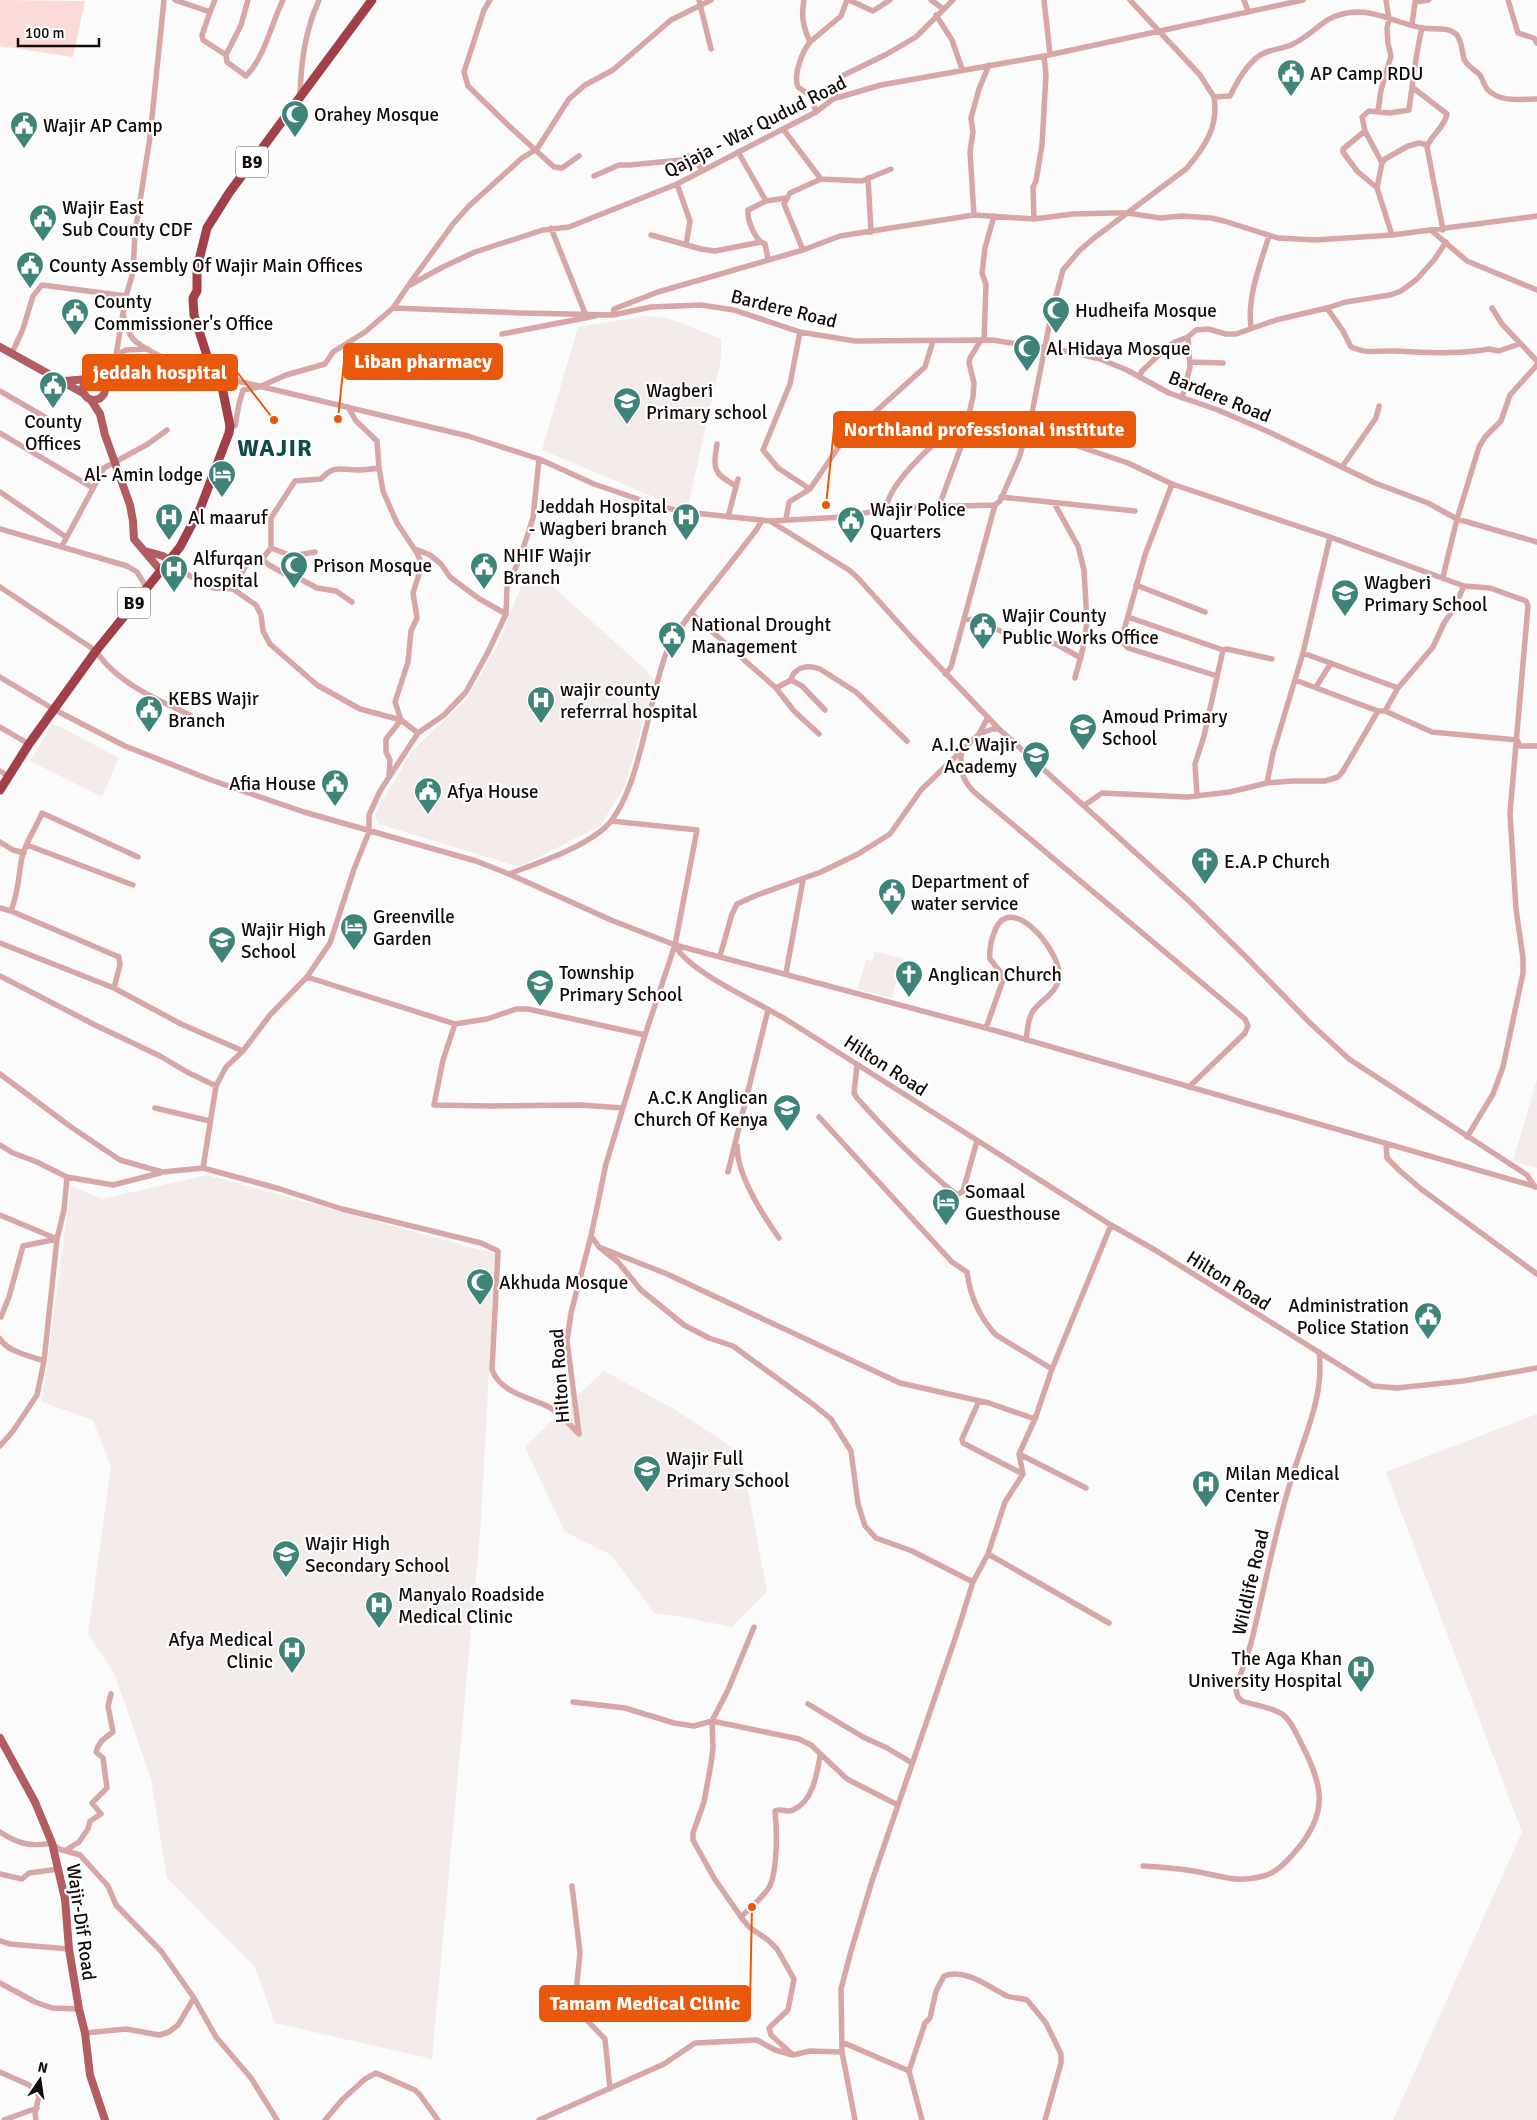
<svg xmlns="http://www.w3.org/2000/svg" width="1537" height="2120" viewBox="0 0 1537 2120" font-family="Signika,sans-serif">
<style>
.built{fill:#f4ebeb}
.green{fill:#fbdada}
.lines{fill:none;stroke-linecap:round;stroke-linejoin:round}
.minor{stroke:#d7a6a7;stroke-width:5.5}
.major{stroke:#b15d61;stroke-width:8}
.highway{stroke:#a14049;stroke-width:9}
.labels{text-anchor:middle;stroke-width:4.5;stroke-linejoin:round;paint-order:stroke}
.shield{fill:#fff;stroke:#5a5454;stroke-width:1}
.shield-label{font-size:18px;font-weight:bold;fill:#140a0a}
.poi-label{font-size:19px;fill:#140a0a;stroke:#fff;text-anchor:start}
.street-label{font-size:19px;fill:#140a0a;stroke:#fff}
.district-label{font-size:24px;font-weight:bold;letter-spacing:1px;fill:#104b43;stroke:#fff}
.leader{fill:none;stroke:#e8590c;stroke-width:2}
.callout-dot{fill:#e8590c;stroke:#fff;stroke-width:2}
.callout{fill:#e8590c;stroke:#e8590c;stroke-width:2}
.callout-label{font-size:20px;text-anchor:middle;font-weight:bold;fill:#fff}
</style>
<rect width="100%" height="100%" fill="#fbfbfb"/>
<path class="built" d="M645 316 668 318 721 339V359L687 511 542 450 578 327Z
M541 576 646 670 654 679 626 784 600 826 519 867 379 824 374 815 413 750 467 698 497 647 524 579Z
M52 724 61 727 119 758 102 797 30 761Z
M875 952 903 958 892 998 857 989 866 960 872 961Z
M1537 1079V1168L1513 1161Z
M207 1175 495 1254 481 1521 432 2059 275 2023 255 1967 167 1878 151 1779 115 1675 88 1634 111 1467 93 1420 42 1402 71 1186 102 1199Z
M604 1371 674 1409 741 1453 767 1592 732 1627 683 1617 654 1613 611 1555 565 1532 525 1447 584 1389Z
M1537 1414V2120H1393L1522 1832 1386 1472Z"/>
<path class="green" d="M0 0 85 1 73 57 0 46Z"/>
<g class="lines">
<path class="minor" d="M175 0 210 12 215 0
M490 0 484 10 464 72 468 86 508 125 554 167 562 168 579 156
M699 0 711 49
M804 0C801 16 803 27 810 42 802 52 793 75 798 87L811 96 816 112
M849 0 873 11 890 0
M931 0 942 8
M1044 0 1050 54
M1130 0 1200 75 1214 97 1230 96C1237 82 1244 69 1256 58 1266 49 1279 50 1291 45 1321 31 1322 12 1361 12 1382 13 1402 25 1423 28 1433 30 1447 26 1456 34 1462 40 1462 52 1464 59 1467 66 1475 70 1480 75 1483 80 1484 85 1487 89 1500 103 1520 99 1537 99
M1244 0 1248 11
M1508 0 1518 33 1534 38 1537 43
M210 12 202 35 203 40 226 55 227 62 246 76C265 57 271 24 283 0
M936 15 952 40 962 69
M1412 24 1415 2 1429 0
M1422 28C1417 48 1415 67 1412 87L1447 114C1445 127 1431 135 1427 147L1443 230
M810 42 841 16 847 0
M226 55 241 25 248 0
M300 95C301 62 305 31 319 0
M833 99 842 76 887 54 916 37 953 0
M1378 111 1381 90 1391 56 1388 43 1387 28 1389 19 1386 0
M783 129 821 179
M1365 131 1343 149V152L1357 171 1377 188 1392 235
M738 152 766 201
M1382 163 1365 131 1362 117 1369 111 1390 113 1409 110 1412 87
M594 176 619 165H630L681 160 686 156 693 157 702 170
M868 178 871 232
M677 184 690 221 686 245
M1377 188 1382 163 1385 159 1408 146 1419 143 1428 145
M974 215 970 152 973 132 971 118 979 89 989 65
M1034 219 1033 187 1036 181 1042 145 1046 75 1044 56
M551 228 585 313
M1432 231 1467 261 1537 290
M651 235 701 249 715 251 761 242 765 244 768 259
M761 242C754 236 747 220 748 210L766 201 786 198
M803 250 784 204 790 193 821 179 862 181 891 169
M410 283 453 224 469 206 522 158 537 149 569 99 585 85 613 70 671 20 711 0
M393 308 408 286 443 267 475 252 543 230 569 227 677 184 816 112 833 99 881 85 1044 56 1303 0
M1327 308 1343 331 1351 347C1372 355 1373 350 1393 351 1425 352 1457 355 1489 349L1499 351 1519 344
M1492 308 1502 324 1537 361
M613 315 614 309 658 292 803 250 840 236 974 215 1034 219 1073 214 1111 213H1127L1160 218 1182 216 1211 218 1224 221 1278 238 1315 240 1392 235 1537 216
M124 317C126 325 128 333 133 339 148 354 183 364 203 377
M1251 327C1247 297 1260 265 1269 236
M800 332 790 384 763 450 778 468 810 489
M502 334 595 316
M984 340 986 284 982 273 985 248 994 216
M12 353 23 329 33 296 42 285 126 296
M116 355 126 350 148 349
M1190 362 1223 363
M189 366 205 368
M224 371 239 381
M1139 377 1142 371 1166 348 1175 342 1188 337 1196 330 1208 329 1226 334H1236L1276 320 1327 308 1346 302 1390 295 1401 291 1416 280 1434 260 1446 242
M99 379 111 371
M223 380 242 382 468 436 539 459 594 484 658 506 685 512 770 521 849 570 857 577 913 639 999 729 1190 902 1245 956 1310 1023 1349 1059 1527 1175 1535 1187
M105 389 116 355 126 296 133 272 135 233 150 137 164 0
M0 391 55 423
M1182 398 1190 367 1188 337
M348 407 356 421 377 441 379 468 383 491 397 523 417 553 420 560V571L413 593 417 618 411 631 408 662 395 702 401 720 386 739V752L390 760 389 775
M1031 418 1048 436 1128 463 1172 484 1330 537 1464 586 1490 588 1526 601 1528 606 1510 813 1516 909 1523 958V973L1503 1067 1493 1094 1467 1137
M230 426H235L239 404 243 390 259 387 286 375 325 364 333 352 365 332 393 308 521 313 613 315 651 307 701 305 734 310 800 332 855 341 992 340 1071 352 1100 359 1127 370 1169 393 1218 410 1269 432 1375 483 1428 503 1457 519 1537 542
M0 433 93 488
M1024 443 1034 438 1048 436
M717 444C713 470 713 473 736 486
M1342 467 1376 418 1379 406
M1172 484 1145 555 1121 641 1128 648 1217 676
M0 492 66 537
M1001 497 1135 511
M1054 503 1078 546 1084 570 1087 622 1083 648 1075 678
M939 506 962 444 973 397 974 383 969 363 970 358 981 340
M886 509C889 486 919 458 936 442L962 444
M728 517 738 479
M786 519 789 502 810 489 842 442 925 367 933 341
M770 521 844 517 890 508 995 505
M0 529 127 566 137 572 147 588
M62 546 104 468 148 444 167 430
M271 548 292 556 315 552
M415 549 430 555 441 564 450 577 478 598 506 614
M262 559 269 565 285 574 293 575 317 588 336 591 352 602
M170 562 190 576 214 588 233 589 256 605 261 615 263 631 270 644 317 685 360 709 401 720 418 733
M1443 577 1457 519 1479 447 1485 437 1501 421 1510 395 1537 365
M1136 585 1205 612
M0 587 96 651C116 682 157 700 190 715
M233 589 249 560 262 559 271 548V518L295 481 321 479C335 464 340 470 358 470 365 470 372 469 379 468
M691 613 776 688 794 711 819 734
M1128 617 1223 650 1227 649 1272 659
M965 618 1006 633 1056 644 1081 658
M1303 653 1398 688
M945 674 951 667 995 505 1000 501 1019 458 1031 418 1052 311 1063 270 1079 251 1094 238 1186 169C1205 147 1219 126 1214 97
M0 677 55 710 125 746 211 780 304 812 476 861 509 874 611 920 675 945 986 1028 1537 1187
M791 680 802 686 825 710
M1295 680 1378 711H1385L1432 732 1517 740
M1316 687 1331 663
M776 688 791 680C794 667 808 664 820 669L856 692 907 741
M1385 711 1398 688 1433 647 1444 623 1453 610 1464 586
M0 727 29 744
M981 733 993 729H999
M1517 740 1520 746H1537
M962 750C959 767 961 778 973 791L1245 1019 1248 1026 1245 1033 1189 1087
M0 771 9 777
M1267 783 1273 753 1303 653 1330 537
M1197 796 1195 764 1204 736 1223 650
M1085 805 1102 793 1187 797 1230 792 1267 783 1292 781H1325L1338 777 1343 771 1378 711
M0 842 13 850 24 853
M27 845 133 885
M509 874C540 862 575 851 601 831 640 801 648 697 667 651 676 631 692 612 705 595 723 573 740 551 757 529L762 520
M0 908 11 911C19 890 18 878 22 857 26 841 36 828 42 813L138 857
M11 911 119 957 120 965 114 988
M0 943 114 988 181 1024 243 1051 270 1015 307 977 330 943 354 869 369 832V815L380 791 418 733 444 715 466 692 488 652 506 614 507 587 520 558 533 518 539 459
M675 945C688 972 760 1003 787 1020 895 1088 1003 1157 1111 1225L1155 1250 1373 1386 1397 1388 1463 1381 1537 1368
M720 956 732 914 737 904 757 895 821 872 858 854 890 834 921 790 979 734 988 717
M786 973 803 880
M0 976 95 1025 160 1056 187 1072 216 1086
M307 977 455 1024 487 1019 516 1009H528L645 1035
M455 1024 443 1060 434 1105 490 1106 581 1105 623 1108
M986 1028 1003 980 1002 974 990 959C989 950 991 941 994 933 1009 889 1059 949 1059 974 1059 992 1043 998 1033 1011 1028 1018 1027 1032 1026 1040
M857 1065 854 1093 857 1098C888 1133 921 1166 957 1195L963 1191 977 1141
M0 1074 71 1127 120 1160 162 1172 203 1168 216 1086 226 1067 243 1051
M155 1108 210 1121
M819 1117 952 1262 967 1272C970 1295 980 1318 996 1335L1052 1369
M1386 1144 1387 1158 1400 1171 1421 1189 1537 1274
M0 1145 13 1153 37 1162 67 1177 64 1210 57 1239 44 1361 37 1395 13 1431 0 1446
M737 1146C737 1176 762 1214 779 1238
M203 1168 280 1189 342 1209 481 1243 498 1251 492 1370C501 1393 529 1397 549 1407 560 1413 570 1425 579 1434
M728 1172 768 1010
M67 1177 113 1185 160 1173
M0 1215 57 1239
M591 1236 599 1247 667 1274 900 1383 989 1403 1035 1419
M599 1247 618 1262 641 1290 684 1325 709 1338 733 1346 814 1405 831 1419 851 1451 858 1504 865 1526 876 1538 912 1551 973 1582
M1 1317 9 1297 23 1246 57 1239
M0 1339C8 1352 30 1356 44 1361
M979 1401 962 1439 963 1443 1023 1474
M579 1434 567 1341 571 1313 591 1236 606 1164 645 1035 675 945 697 830 611 821
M1019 1454 1086 1488
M988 1554 1109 1623
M754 1627 728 1690 712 1721 713 1748 711 1764 704 1802 693 1833V1840L714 1878 741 1917 749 1927 768 1940 777 1949 794 1979 788 2010 769 2028 771 2035 793 2055
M573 1702 625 1708 674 1723 694 1726 712 1721 799 1739 811 1745 847 1779 898 1805
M808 1704 863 1737 887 1748 912 1763
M0 1832C18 1844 31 1847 52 1843L59 1849 80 1855 108 1886 116 1905 161 1951 194 1998 216 2037 251 2078 277 2120
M66 1850 79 1842 88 1829 90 1821 101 1814 92 1803 107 1788 103 1758 96 1752C99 1741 104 1739 113 1732L108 1706 111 1694
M1143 1866C1160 1867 1176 1868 1193 1871 1220 1875 1235 1884 1264 1876 1277 1872 1285 1863 1294 1853 1329 1814 1324 1787 1301 1743 1296 1733 1291 1720 1282 1714 1271 1707 1254 1705 1242 1701L1238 1697 1236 1690C1240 1672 1248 1656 1252 1639 1265 1586 1275 1532 1291 1480 1303 1439 1325 1396 1319 1352
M0 1874 22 1879 29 1873 59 1869
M572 1886 580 1953 575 2002 578 2011 605 2039 610 2089
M741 1917C750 1908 761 1899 768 1889 778 1875 777 1828 775 1811 781 1808 787 1813 793 1810 813 1801 817 1774 820 1756
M0 1941 10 1944 69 1949
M0 1983 35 2002 52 2008 79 2009
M85 2033 126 2029 159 2035 169 2032 178 2025 194 1998
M842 2042 909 2071
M0 2072 29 2085 35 2090 39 2096 35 2113 36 2120
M4 2120 37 2108
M325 2120 342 2100 365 2079 376 2073 415 2090 420 2095 438 2120
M539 2120 664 2064 695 2043 757 2040 775 2050 793 2055 810 2051 842 2052
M855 2120 842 2052 841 1989 851 1951 872 1881 956 1636 973 1582 988 1554 1005 1502 1023 1474 1019 1454 1035 1419 1052 1369 1111 1225
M922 2120 909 2071 925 2023 930 2018 936 1991 944 1976C966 1968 989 1987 1007 1996 1013 1998 1021 1998 1027 2000L1046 2023 1061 2054V2063L1045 2120"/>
<path class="major" d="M0 347 83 393
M83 389a11 11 0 1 1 22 0a11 11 0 1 1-22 0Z
M64 381 89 379
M91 400 100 414 105 435 130 505 133 521 134 539 161 571
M145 551 163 556 170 562
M0 1738 35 1802 52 1843 65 1899 69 1949 79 2009 85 2033 90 2075 105 2120"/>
<path class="highway" d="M202 375a11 11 0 1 1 22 0a11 11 0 1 1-22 0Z
M206 366 208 359 194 315 193 298 197 291V268L207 228 229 193 372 0
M0 790 29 744 96 651 180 547 200 509 229 433 230 426 221 382"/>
</g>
<defs>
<g id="civic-pin" transform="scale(1.4375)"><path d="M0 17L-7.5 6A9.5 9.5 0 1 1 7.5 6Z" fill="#3f8478" stroke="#fff"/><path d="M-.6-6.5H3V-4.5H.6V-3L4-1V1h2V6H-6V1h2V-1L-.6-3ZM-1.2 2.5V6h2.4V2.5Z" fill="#fff"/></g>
<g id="mosque-pin" transform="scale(1.4375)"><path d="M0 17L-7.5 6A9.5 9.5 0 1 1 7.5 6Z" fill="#3f8478" stroke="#fff"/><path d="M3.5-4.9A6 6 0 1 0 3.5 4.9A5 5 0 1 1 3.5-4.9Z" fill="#fff"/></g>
<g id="school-pin" transform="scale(1.4375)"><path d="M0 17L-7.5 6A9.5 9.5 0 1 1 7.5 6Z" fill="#3f8478" stroke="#fff"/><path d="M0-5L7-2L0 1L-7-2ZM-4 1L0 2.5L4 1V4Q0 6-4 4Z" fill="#fff"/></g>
<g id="hotel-pin" transform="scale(1.4375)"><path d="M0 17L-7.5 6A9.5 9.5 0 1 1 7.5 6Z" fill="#3f8478" stroke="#fff"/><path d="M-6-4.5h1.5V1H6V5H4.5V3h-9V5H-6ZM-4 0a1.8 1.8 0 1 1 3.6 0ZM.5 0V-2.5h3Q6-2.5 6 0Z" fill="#fff"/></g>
<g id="hospital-pin" transform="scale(1.4375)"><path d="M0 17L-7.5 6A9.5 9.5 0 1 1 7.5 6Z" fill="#3f8478" stroke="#fff"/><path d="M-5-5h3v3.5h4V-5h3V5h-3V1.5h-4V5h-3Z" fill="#fff"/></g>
<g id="church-pin" transform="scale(1.4375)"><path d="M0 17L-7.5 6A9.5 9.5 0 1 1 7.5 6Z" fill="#3f8478" stroke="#fff"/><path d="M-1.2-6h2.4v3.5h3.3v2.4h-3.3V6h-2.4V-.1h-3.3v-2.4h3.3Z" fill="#fff"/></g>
</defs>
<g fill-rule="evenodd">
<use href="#civic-pin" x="1291" y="73"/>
<use href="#mosque-pin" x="295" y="114"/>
<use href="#civic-pin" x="24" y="125"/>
<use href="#civic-pin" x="43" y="218"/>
<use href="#civic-pin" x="30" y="265"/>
<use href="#mosque-pin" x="1056" y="310"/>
<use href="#civic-pin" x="75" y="312"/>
<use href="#mosque-pin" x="1027" y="348"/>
<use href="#civic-pin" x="53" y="385"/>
<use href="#school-pin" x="627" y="401"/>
<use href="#hotel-pin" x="222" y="474"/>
<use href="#hospital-pin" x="169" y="517"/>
<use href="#hospital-pin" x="686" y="517"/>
<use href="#civic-pin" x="851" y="520"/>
<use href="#mosque-pin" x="294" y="565"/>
<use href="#civic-pin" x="484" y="566"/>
<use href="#hospital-pin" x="174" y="569"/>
<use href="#school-pin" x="1345" y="593"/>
<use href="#civic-pin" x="983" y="626"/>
<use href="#civic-pin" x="672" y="635"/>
<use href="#hospital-pin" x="541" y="700"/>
<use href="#civic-pin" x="149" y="709"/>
<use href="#school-pin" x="1083" y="727"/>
<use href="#school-pin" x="1036" y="755"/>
<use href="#civic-pin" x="335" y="783"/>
<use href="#civic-pin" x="428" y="791"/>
<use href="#church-pin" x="1205" y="861"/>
<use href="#civic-pin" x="892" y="892"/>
<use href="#hotel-pin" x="354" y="927"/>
<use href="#school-pin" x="222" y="940"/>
<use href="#church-pin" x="909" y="974"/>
<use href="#school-pin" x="540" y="983"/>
<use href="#school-pin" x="787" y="1108"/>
<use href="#hotel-pin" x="946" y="1202"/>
<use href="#mosque-pin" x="480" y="1282"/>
<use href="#civic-pin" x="1428" y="1316"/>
<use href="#school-pin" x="647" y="1469"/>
<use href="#hospital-pin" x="1206" y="1484"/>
<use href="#school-pin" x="286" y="1554"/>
<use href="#hospital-pin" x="379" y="1605"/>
<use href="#hospital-pin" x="292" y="1650"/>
<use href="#hospital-pin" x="1361" y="1669"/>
</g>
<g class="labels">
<g class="shield">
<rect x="236" y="146.5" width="32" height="31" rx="4"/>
<rect x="118" y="587.5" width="32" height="31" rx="4"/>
</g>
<g class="shield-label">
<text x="252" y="168">B9</text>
<text x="134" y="609">B9</text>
</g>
<g class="poi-label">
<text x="1310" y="80">AP Camp RDU</text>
<text x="314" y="121">Orahey Mosque</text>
<text x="43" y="132">Wajir AP Camp</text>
<text x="62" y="214">Wajir East<tspan x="62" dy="22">Sub County CDF</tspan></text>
<text x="49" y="272">County Assembly Of Wajir Main Offices</text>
<text x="94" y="308">County<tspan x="94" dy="22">Commissioner's Office</tspan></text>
<text x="1075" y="317">Hudheifa Mosque</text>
<text x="1046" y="355">Al Hidaya Mosque</text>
<text x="646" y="397">Wagberi<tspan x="646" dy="22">Primary school</tspan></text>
<text x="53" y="428" text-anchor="middle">County<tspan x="53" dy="22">Offices</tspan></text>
<text x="203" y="481" text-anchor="end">Al- Amin lodge</text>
<text x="667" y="513" text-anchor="end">Jeddah Hospital<tspan x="667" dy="22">- Wagberi branch</tspan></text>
<text x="870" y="516">Wajir Police<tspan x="870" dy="22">Quarters</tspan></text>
<text x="188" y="524">Al maaruf</text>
<text x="503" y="562">NHIF Wajir<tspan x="503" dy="22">Branch</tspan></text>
<text x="193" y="565">Alfurqan<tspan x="193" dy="22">hospital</tspan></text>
<text x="313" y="572">Prison Mosque</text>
<text x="1364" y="589">Wagberi<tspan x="1364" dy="22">Primary School</tspan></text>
<text x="1002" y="622">Wajir County<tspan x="1002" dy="22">Public Works Office</tspan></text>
<text x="691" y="631">National Drought<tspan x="691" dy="22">Management</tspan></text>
<text x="560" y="696">wajir county<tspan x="560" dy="22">referrral hospital</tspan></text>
<text x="168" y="705">KEBS Wajir<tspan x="168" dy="22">Branch</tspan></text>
<text x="1102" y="723">Amoud Primary<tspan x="1102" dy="22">School</tspan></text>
<text x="1017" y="751" text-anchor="end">A.I.C Wajir<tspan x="1017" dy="22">Academy</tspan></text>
<text x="316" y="790" text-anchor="end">Afia House</text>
<text x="447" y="798">Afya House</text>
<text x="1224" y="868">E.A.P Church</text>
<text x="911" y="888">Department of<tspan x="911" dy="22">water service</tspan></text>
<text x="373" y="923">Greenville<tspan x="373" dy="22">Garden</tspan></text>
<text x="241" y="936">Wajir High<tspan x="241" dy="22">School</tspan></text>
<text x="559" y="979">Township<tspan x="559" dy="22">Primary School</tspan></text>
<text x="928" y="981">Anglican Church</text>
<text x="768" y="1104" text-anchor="end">A.C.K Anglican<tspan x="768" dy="22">Church Of Kenya</tspan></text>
<text x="965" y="1198">Somaal<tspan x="965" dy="22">Guesthouse</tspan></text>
<text x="499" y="1289">Akhuda Mosque</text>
<text x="1409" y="1312" text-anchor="end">Administration<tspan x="1409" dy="22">Police Station</tspan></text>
<text x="666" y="1465">Wajir Full<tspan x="666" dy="22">Primary School</tspan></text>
<text x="1225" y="1480">Milan Medical<tspan x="1225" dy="22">Center</tspan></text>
<text x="305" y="1550">Wajir High<tspan x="305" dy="22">Secondary School</tspan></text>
<text x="398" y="1601">Manyalo Roadside<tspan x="398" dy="22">Medical Clinic</tspan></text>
<text x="273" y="1646" text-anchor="end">Afya Medical<tspan x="273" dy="22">Clinic</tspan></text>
<text x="1342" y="1665" text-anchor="end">The Aga Khan<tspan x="1342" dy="22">University Hospital</tspan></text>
</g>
<g class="street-label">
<text transform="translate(755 126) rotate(-27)" y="7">Qajaja - War Qudud Road</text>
<text transform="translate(784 308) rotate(14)" y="7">Bardere Road</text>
<text transform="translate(1220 396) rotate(22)" y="7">Bardere Road</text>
<text transform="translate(886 1065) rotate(33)" y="7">Hilton Road</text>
<text transform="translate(1229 1280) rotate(32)" y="7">Hilton Road</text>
<text transform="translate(559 1376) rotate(-94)" y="7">Hilton Road</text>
<text transform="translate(1250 1582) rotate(-77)" y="7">Wildlife Road</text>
<text transform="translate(82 1922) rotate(82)" y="7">Wajir-Dif Road</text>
</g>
<g class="district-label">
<text x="275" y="456">WAJIR</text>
</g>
</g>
<path class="leader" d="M338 419L344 361M274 420L237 372M826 505L834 429M752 1907L750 2003"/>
<g class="callout-dot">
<circle cx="338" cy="419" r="5"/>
<circle cx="274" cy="420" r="5"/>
<circle cx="826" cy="505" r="5"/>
<circle cx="752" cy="1907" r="5"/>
</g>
<g class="callout">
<rect x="344" y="344" width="158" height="35" rx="5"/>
<rect x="83" y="355" width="154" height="35" rx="5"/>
<rect x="834" y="412" width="301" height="35" rx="5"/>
<rect x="540" y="1986" width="210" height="35" rx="5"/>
</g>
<g class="callout-label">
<text x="423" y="368">Liban pharmacy</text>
<text x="160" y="379">jeddah hospital</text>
<text x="984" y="436">Northland professional institute</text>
<text x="645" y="2010">Tamam Medical Clinic</text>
</g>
<g transform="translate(40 2080) rotate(13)" stroke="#ffffff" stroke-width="4" paint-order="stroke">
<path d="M0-4L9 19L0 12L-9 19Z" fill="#140a0a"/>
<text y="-8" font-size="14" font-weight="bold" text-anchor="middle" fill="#140a0a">N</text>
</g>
<path d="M18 38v8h81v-8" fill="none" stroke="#140a0a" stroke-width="2.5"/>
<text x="25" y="38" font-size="15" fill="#140a0a" stroke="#ffffff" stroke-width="4" paint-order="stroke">100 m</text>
</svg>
